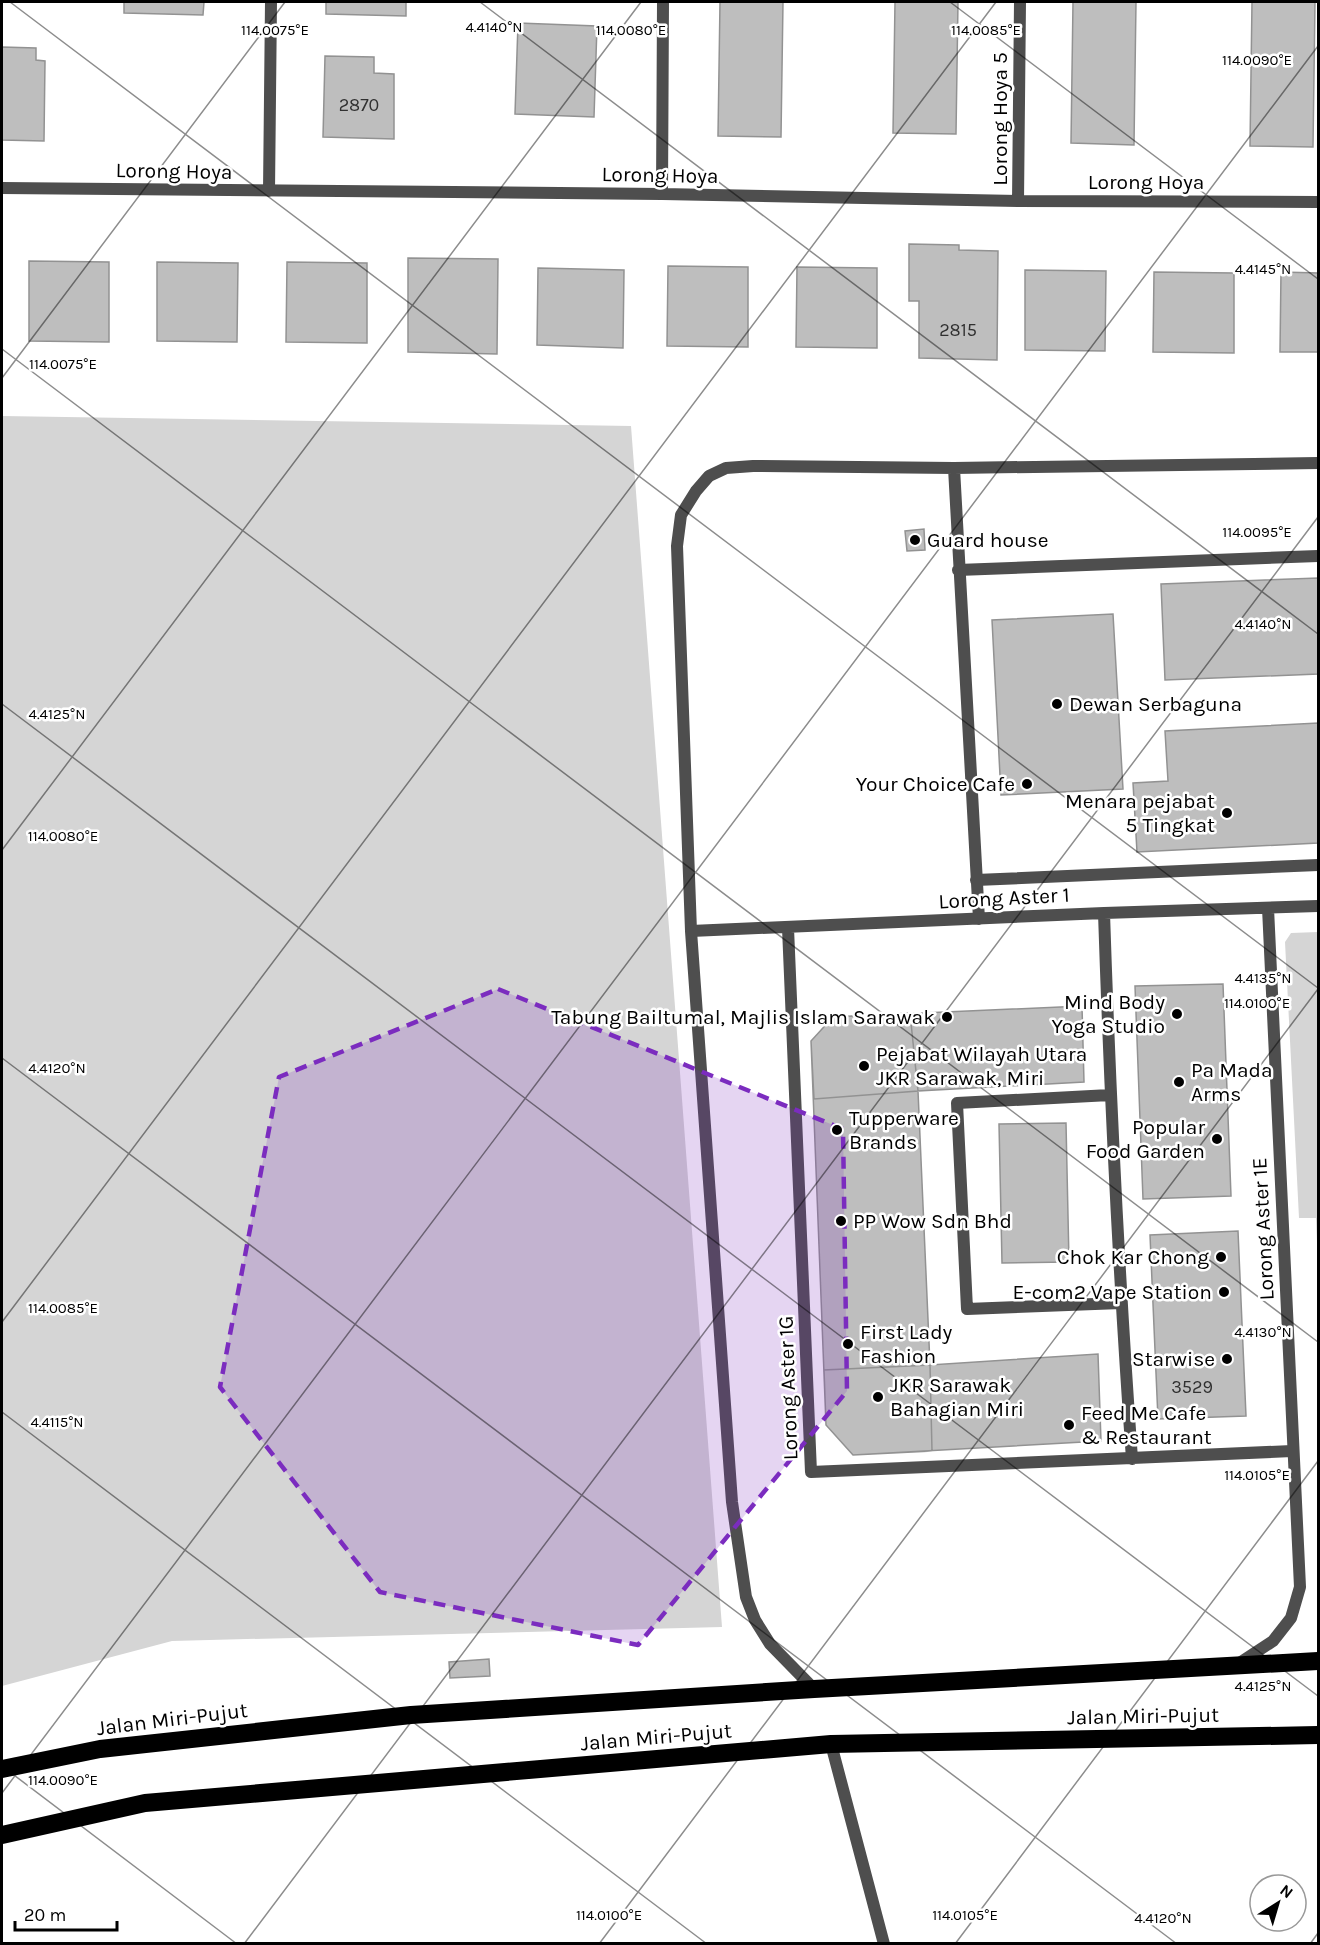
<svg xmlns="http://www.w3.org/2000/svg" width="1320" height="1945" viewBox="0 0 1320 1945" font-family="Karla,sans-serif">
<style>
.green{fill:#d5d5d5}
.building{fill:#bebebe;stroke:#929292;stroke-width:1.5}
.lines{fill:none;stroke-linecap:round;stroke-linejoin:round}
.lane{stroke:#4e4e4e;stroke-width:12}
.street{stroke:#4e4e4e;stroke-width:12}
.highway{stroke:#000;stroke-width:18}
.marked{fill:#7b2cbf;fill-opacity:0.2;stroke:#7b2cbf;stroke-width:4.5;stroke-dasharray:12 8;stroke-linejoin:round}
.ticks{fill:none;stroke:#000;stroke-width:1.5;stroke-opacity:0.45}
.poi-dot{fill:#000;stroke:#fff;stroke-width:2}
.labels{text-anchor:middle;stroke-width:5;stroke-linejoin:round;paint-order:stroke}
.number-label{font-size:18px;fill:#303030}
.street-label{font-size:21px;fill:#000;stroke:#fff}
.poi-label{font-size:21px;fill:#000;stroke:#fff;text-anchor:start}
.ticks-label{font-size:15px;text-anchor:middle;fill:#000;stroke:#fff;stroke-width:5;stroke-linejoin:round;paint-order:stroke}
</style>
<rect width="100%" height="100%" fill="#fff"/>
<path class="green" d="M2 416 631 426 722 1627 172 1641 2 1686Z
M1318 932V1242H1317L1316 1218H1299L1285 942 1291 933Z"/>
<path class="building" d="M124 2H204L203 15 124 13Z
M326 2H406V16L326 14Z
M720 2H783L781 137 718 136Z
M895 2H958L956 134 893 133Z
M1073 2H1136L1134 145 1071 143Z
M1252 2H1315L1313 147 1250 146Z
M518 23 597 26 594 117 515 114Z
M2 47 36 48V60L45 61 44 141 2 140Z
M325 56 374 57V73L394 74V139L323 137Z
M909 244 959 245V250L998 251 997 360 919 358V301H909Z
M408 258 498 259 497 354 408 352Z
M29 261 109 262V342L29 341Z
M157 262 238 263 237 342 157 341Z
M287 262 367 263V343L286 342Z
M668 266 748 267V347L667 346Z
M797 267 877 268V348L796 347Z
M538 268 624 270 623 348 537 345Z
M1025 270 1106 271 1105 351 1025 350Z
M1154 272 1234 273V353L1153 352Z
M1281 272 1318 273V352H1280Z
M924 529 925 550 907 551 905 531Z
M1318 578V674L1165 680 1161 584Z
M1113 614 1123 789 1001 795 992 620Z
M1318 723V843L1137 852 1133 783 1168 781 1165 731Z
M1223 984 1231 1196 1143 1199 1135 986Z
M1082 1006 1084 1082 918 1091 930 1365 1098 1354 1101 1441 853 1455 826 1425 811 1041 833 1017Z
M910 1013 918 1091 814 1099 811 1041 833 1017Z
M1066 1123 1069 1262 1002 1263 999 1124Z
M1238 1231 1246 1416 1158 1419 1150 1235Z
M930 1365 932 1451 853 1455 826 1425 824 1370Z
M489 1659 490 1676 450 1678 449 1662Z"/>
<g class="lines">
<path class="lane" d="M954 468 979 919
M958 570 1318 556
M976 880 1318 865
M1104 913C1110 1095 1119 1277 1132 1459
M788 928 811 1472 1292 1451
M691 931 1104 913 1318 906
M1110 1095 957 1103 967 1309 1121 1303
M1238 1664 1273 1641 1291 1618 1300 1587 1268 908
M814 1689 770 1644 755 1620 746 1597 732 1502 691 931 677 546 681 515 696 491 709 476 726 468 753 466 954 468 1318 463"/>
<path class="street" d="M2 188 662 194 1018 201 1318 202
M269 191 271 2
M662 194 663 2
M1018 201 1020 2
M831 1744 884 1944"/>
<path class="highway" d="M2 1769 100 1749 411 1715 814 1689 1318 1661
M2 1835 145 1803 831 1744 1318 1735"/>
</g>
<path class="marked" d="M498 989 843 1129 847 1391 638 1645 380 1592 220 1387 279 1077Z"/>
<path class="ticks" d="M10 2 1318 988M480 2 1318 634M950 2 1318 279M2 349 1318 1342M2 378 285 2M2 704 1318 1696M2 850 641 2M2 1058 1177 1944M2 1322 996 2M2 1412 707 1944M2 1766 237 1944M2 1793 1318 46M244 1944 1318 517M599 1944 1318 989M955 1944 1318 1461M1310 1944 1318 1933"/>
<g class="poi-dot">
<circle cx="915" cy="540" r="6"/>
<circle cx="1057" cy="704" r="6"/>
<circle cx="1027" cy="784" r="6"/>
<circle cx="1227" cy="813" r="6"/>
<circle cx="1177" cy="1014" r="6"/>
<circle cx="947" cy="1017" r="6"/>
<circle cx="864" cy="1066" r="6"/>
<circle cx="1179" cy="1082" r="6"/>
<circle cx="837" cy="1130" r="6"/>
<circle cx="1217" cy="1139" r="6"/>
<circle cx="841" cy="1221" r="6"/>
<circle cx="1221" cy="1257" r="6"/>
<circle cx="1224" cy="1292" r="6"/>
<circle cx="848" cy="1344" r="6"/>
<circle cx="1227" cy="1359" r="6"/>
<circle cx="878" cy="1397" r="6"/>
<circle cx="1069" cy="1425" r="6"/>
</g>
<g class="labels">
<g class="number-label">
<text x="359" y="111">2870</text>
<text x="958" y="336">2815</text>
<text x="1192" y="1393">3529</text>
</g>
<g class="street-label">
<text transform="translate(1000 119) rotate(-90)" y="7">Lorong Hoya 5</text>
<text transform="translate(174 171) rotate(1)" y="7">Lorong Hoya</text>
<text transform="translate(660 175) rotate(1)" y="7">Lorong Hoya</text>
<text x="1146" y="189">Lorong Hoya</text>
<text transform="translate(1004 898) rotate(-3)" y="7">Lorong Aster 1</text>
<text transform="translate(1263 1229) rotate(-93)" y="7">Lorong Aster 1E</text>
<text transform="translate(788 1388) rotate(-92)" y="7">Lorong Aster 1G</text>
<text transform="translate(1143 1716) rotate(-1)" y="7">Jalan Miri-Pujut</text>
<text transform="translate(172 1719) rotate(-7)" y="7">Jalan Miri-Pujut</text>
<text transform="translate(656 1737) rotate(-5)" y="7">Jalan Miri-Pujut</text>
</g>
<g class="poi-label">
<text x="927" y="547">Guard house</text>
<text x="1069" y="711">Dewan Serbaguna</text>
<text x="1015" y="791" text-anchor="end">Your Choice Cafe</text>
<text x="1215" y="808" text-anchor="end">Menara pejabat<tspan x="1215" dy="24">5 Tingkat</tspan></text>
<text x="1165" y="1009" text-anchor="end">Mind Body<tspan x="1165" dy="24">Yoga Studio</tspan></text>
<text x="935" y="1024" text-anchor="end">Tabung Bailtumal, Majlis Islam Sarawak</text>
<text x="876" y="1061">Pejabat Wilayah Utara<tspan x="876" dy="24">JKR Sarawak, Miri</tspan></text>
<text x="1191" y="1077">Pa Mada<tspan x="1191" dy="24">Arms</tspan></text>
<text x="849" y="1125">Tupperware<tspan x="849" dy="24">Brands</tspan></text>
<text x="1205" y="1134" text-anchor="end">Popular<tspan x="1205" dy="24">Food Garden</tspan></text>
<text x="853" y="1228">PP Wow Sdn Bhd</text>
<text x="1209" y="1264" text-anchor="end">Chok Kar Chong</text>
<text x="1212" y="1299" text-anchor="end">E-com2 Vape Station</text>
<text x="860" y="1339">First Lady<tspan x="860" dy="24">Fashion</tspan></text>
<text x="1215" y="1366" text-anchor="end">Starwise</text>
<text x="890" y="1392">JKR Sarawak<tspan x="890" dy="24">Bahagian Miri</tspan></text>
<text x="1081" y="1420">Feed Me Cafe<tspan x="1081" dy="24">&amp; Restaurant</tspan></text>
</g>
</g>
<g class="ticks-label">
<text x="494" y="32">4.4140°N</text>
<text x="275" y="35">114.0075°E</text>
<text x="631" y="35">114.0080°E</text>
<text x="986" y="35">114.0085°E</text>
<text x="1257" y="65">114.0090°E</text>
<text x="1263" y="274">4.4145°N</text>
<text x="63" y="369">114.0075°E</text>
<text x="1257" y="537">114.0095°E</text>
<text x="1263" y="629">4.4140°N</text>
<text x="57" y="719">4.4125°N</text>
<text x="63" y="841">114.0080°E</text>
<text x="1263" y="983">4.4135°N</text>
<text x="1257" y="1008">114.0100°E</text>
<text x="57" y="1073">4.4120°N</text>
<text x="63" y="1313">114.0085°E</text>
<text x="1263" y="1337">4.4130°N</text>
<text x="57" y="1427">4.4115°N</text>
<text x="1257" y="1480">114.0105°E</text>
<text x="1263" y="1691">4.4125°N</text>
<text x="63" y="1785">114.0090°E</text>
<text x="609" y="1920">114.0100°E</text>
<text x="965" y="1920">114.0105°E</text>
<text x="1163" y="1923">4.4120°N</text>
</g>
<rect width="1320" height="1945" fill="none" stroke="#000000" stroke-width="6"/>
<g transform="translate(1278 1903) rotate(37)"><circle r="28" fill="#ffffff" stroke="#999999" stroke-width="1.5"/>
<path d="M0-4.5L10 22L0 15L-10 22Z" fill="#000000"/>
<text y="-9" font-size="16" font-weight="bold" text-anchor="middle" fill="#000000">N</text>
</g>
<path d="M15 1921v9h102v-9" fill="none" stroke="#000000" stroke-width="3"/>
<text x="24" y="1921" font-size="18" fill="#000000" stroke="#ffffff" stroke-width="4.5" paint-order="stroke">20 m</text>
</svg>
